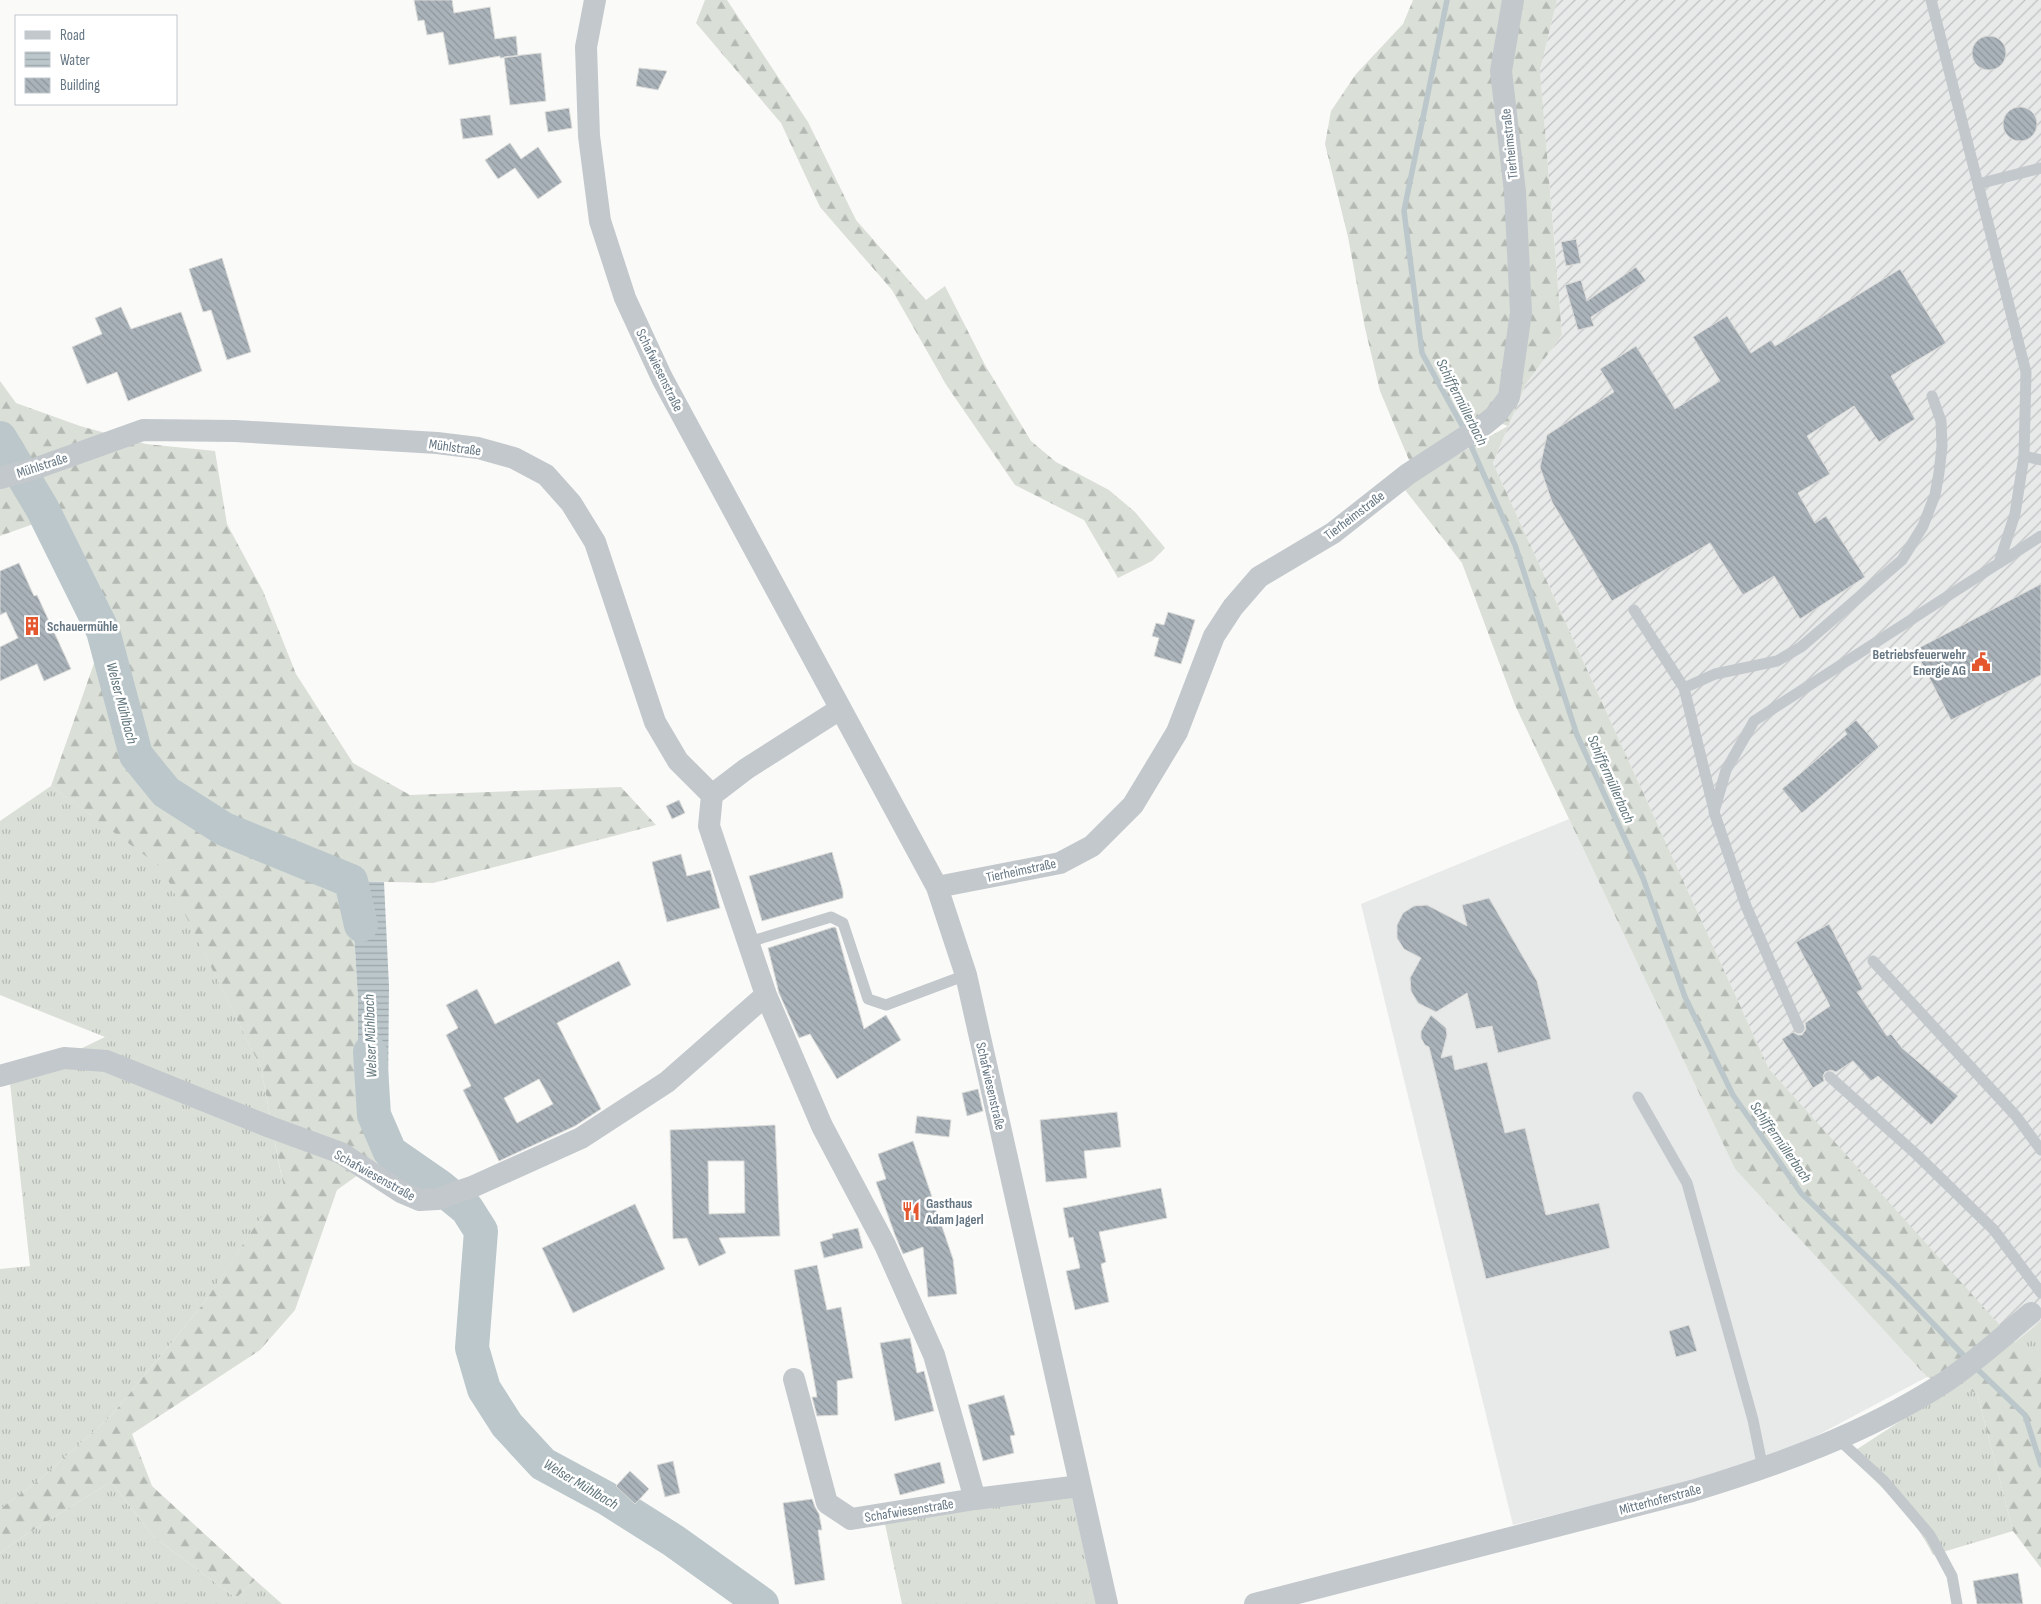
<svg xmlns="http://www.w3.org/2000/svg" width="2041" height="1604" viewBox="0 0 2041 1604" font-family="'Sofia Sans Condensed',sans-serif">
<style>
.built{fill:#e8e9e9}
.industrial{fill:url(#industrial-furrows)}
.grass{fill:url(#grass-tufts)}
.forest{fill:url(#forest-firs)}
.water{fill:url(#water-rules)}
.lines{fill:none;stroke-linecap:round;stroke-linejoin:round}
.stream{stroke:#bbc7cb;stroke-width:5.5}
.river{stroke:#bbc7cb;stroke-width:34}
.building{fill:url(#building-back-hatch);stroke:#dcdcda;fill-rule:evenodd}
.service{stroke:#c3c8cc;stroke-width:11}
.minor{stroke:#c3c8cc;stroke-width:22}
.labels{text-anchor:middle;stroke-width:5;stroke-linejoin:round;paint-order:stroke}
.street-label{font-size:14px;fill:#657683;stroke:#fff}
.poi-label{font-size:14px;font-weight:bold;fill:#657683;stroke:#fff;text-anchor:start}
.water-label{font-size:15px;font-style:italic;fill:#60757c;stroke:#fff}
</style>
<defs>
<pattern id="industrial-furrows" width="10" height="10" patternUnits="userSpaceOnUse" patternTransform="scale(1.25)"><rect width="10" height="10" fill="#e8e9e9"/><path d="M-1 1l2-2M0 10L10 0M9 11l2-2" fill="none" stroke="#c0c1c2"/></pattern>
<pattern id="grass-tufts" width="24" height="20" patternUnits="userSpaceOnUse" patternTransform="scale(1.25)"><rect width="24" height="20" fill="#dadfd7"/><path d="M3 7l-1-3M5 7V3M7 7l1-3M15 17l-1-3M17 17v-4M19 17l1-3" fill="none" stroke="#b4b9b4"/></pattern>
<pattern id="forest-firs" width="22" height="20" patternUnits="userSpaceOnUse" patternTransform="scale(1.25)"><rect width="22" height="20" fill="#dadfd7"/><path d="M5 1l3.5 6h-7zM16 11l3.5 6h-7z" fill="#b4b9b4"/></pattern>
<pattern id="water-rules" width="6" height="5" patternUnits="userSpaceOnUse" patternTransform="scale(1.25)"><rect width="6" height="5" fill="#bbc7cb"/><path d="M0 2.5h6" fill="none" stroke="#9ca6aa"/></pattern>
<pattern id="building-back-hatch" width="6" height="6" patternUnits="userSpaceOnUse" patternTransform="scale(1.25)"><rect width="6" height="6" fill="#aab3b9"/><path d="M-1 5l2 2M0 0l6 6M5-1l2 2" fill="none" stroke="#8e969c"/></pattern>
</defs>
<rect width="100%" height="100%" fill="#fafaf8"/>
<path class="built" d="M1569 819 1735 1169 1927 1377 1803 1443 1713 1476 1513 1525 1361 904Z"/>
<path class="industrial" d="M1557 0H2041V1321L2014 1343 1769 1069 1493 463 1526 384 1562 335 1540 70Z"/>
<path class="grass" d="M51 786 162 867 261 1068 283 1185 204 1303 111 1416 38 1481 0 1509V1269L30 1266 10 1083 105 1037 0 995V821Z
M2041 1321V1371L2014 1343Z
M1956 1385 1977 1393 2013 1531 1933 1555C1914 1516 1879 1484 1848 1455Z
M1067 1478 1097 1604H902L881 1505Z
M111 1482 154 1537 236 1598 255 1580 282 1604H0V1553L25 1535Z"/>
<path class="forest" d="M705 0H727L808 122 856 220 926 300 945 286 985 365 1031 441 1056 462 1109 490 1135 512 1165 548 1152 561 1118 578 1084 520 1015 485 947 386 892 290 820 207 781 123 696 23Z
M1413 0H1557L1540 70 1562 335 1526 384 1493 463 1769 1069 2041 1371V1568L2013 1531 1977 1393 1927 1377 1735 1169 1515 705 1462 563 1402 486 1508 426 1488 419 1412 467 1380 391 1365 328 1348 237 1325 144 1331 111 1356 74 1403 24Z
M0 381 16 403 80 426 146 444 215 451 227 524 263 591 296 674 353 763 410 795 621 787 656 825 433 883 351 881 358 999V1098L390 1152 337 1190 295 1310 260 1350 132 1434 152 1486 255 1580 236 1598 154 1537 111 1482 25 1535 0 1553V1509L38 1481 111 1416 204 1303 283 1184 261 1068 162 868 51 786 106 629 39 522 0 536Z"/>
<path class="water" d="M351 881 384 882 389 987 388 1096 358 1099V999Z"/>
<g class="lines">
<path class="stream" d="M1447 0 1404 211 1422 353 1465 431
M1468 439 1515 545 1577 735 1643 878 1685 997 1733 1095 1801 1193 1896 1285 1968 1360
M1974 1366 2025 1415 2041 1465"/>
<path class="river" d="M0 438 42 508 103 631 136 755 166 792 224 829 351 881 361 925
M370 1052 374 1115 390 1152 439 1186 467 1209 481 1231 472 1348 484 1389 507 1425 543 1464 606 1498 674 1541 762 1604"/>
</g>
<path class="building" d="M414 0H452L454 13 490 7 495 39 516 36 518 56 500 58V56L449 65 443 32 427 35 424 20 418 21Z
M1972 53a17 17 0 1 1 34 0a17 17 0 1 1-34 0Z
M541 53 546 101 510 105 504 57Z
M639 68 667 71 658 90 636 86Z
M2003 124a17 17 0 1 1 34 0a17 17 0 1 1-34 0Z
M569 108 572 128 548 132 545 112Z
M490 115 493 135 463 139 460 119Z
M510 143 521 159 538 147 562 182 538 199 515 168 498 179 485 160Z
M1576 239 1581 263 1566 266 1561 242Z
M222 258 251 352 227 360 211 310 203 312 189 269Z
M1636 267 1646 281 1591 317 1594 326 1578 330 1565 285 1581 280 1587 301Z
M1900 269 1946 343 1891 376 1915 419 1879 442 1854 406 1807 436 1830 474 1798 493 1815 523 1826 516 1865 577 1800 619 1774 576 1743 595 1710 543 1612 601 1552 502 1540 467 1547 435 1614 392 1600 369 1636 346 1675 409 1720 381 1693 337 1727 316 1751 353 1771 340 1775 346Z
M121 307 131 329 181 312 202 371 128 401 117 372 87 384 72 347 102 334 95 318Z
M19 563 34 596 37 595 71 669 44 681 37 664 0 681V647L18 638 6 612 0 615V571Z
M2041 584V675L1951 720 1915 650Z
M1168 612 1195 620 1181 664 1154 656 1159 638 1152 636 1156 623 1164 625Z
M1856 720 1879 747 1802 813 1782 789 1847 734 1844 730Z
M679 800 685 813 672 819 666 806Z
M832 852 843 892V898L762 921 749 876Z
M681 854 687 876 710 870 720 908 667 922 652 862Z
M1489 898 1537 981 1551 1039 1498 1053 1492 1026 1476 1029 1467 993 1436 1012 1418 1003 1411 991 1410 978 1421 958 1404 949 1397 938V925L1403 913 1414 906 1427 905 1467 926 1462 905Z
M1829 924 1863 989 1857 992 1887 1036 1891 1034 1902 1048 1958 1096 1931 1125 1878 1076 1871 1081 1853 1061 1836 1072 1831 1070 1825 1072 1823 1076 1824 1081 1813 1088 1782 1039 1793 1032 1798 1035H1802L1806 1029 1805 1023 1830 1006 1796 942Z
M834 927 836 928 864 1029 886 1015 901 1040 837 1079 810 1034 799 1038 779 993 768 948Z
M619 961 631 985 557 1023 601 1109 575 1126 499 1161 463 1090 471 1086 446 1035 458 1028 446 1005 477 989 495 1024ZM539 1079 553 1104 517 1123 504 1098Z
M1431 1015 1446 1028 1447 1035 1441 1058 1452 1055 1455 1070 1487 1062 1505 1133 1525 1128 1546 1215 1599 1203 1610 1248 1486 1279 1429 1047 1425 1045 1421 1038V1031Z
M978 1089 983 1111 967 1116 962 1093Z
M1117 1112 1121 1147 1084 1151 1087 1178 1046 1182 1040 1120Z
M917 1116 951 1120 949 1137 915 1133Z
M775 1125 780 1236 719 1238 726 1253 699 1266 687 1238 673 1239 670 1130ZM708 1161H744L745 1213 709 1214Z
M913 1141 953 1259 957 1294 928 1297 923 1247 903 1254 895 1235 876 1182 886 1179 878 1154Z
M1161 1188 1167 1218 1099 1232 1106 1262 1101 1264 1109 1302 1075 1310 1066 1271 1080 1268 1073 1237 1069 1238 1063 1208Z
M635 1204 665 1269 573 1313 542 1248Z
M858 1228 863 1248 824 1258 820 1242 833 1238 832 1234Z
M817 1265 827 1310 841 1307 853 1378 837 1381 838 1415 817 1416 812 1397H817L794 1270Z
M1689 1325 1697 1351 1676 1357 1669 1331Z
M910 1338 917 1373 924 1371 934 1411 895 1421 880 1343Z
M1004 1395 1015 1435 1010 1436 1014 1453 983 1461 968 1405Z
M673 1461 680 1493 665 1497 657 1465Z
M940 1462 945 1483 900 1495 894 1474Z
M630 1471 649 1489 635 1504 616 1486Z
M812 1499 815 1507 819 1514 822 1530H818L825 1580 795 1585 783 1503Z
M2018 1573 2023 1604H1977L1973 1581Z"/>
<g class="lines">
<path class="service" d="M1978 184 2041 168
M2024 456 2041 460
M1999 563 2041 536
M1634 610 1684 688 1714 810
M1684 688 1715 674 1777 661 1801 647 1902 560 1923 526 1935 495 1939 473 1942 446 1941 421 1932 396
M749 942 831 917 843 923 868 999 886 1005 966 975
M1873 961 2016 1116 2041 1150
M1799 1028 1746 906 1714 812 1726 770 1754 721 1999 563 2015 514 2024 456 2026 372 1931 0
M1830 1077 1916 1154 1994 1230 2041 1293
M1638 1097 1687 1183 1753 1420 1763 1469
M1837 1438 1884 1481 1930 1535 1952 1576 1957 1604"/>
<path class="minor" d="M595 0 586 47 589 136 600 221 625 298 662 378 937 887 966 975 1107 1604
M0 478 34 469 143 430 235 431 437 443 478 448 514 458 546 475 571 503 595 542 655 722 678 761 712 795
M840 709 746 769 712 795 709 826 766 995 822 1126 885 1245 934 1355 975 1499 1080 1486
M937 887 1060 863 1092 846 1133 805 1177 732 1214 636 1233 607 1259 577 1333 533 1408 474 1485 424 1496 415 1509 397 1521 312 1515 192 1501 71 1513 0
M0 1076 64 1058 106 1061 270 1127 341 1153 401 1192 420 1200 437 1199 472 1187 581 1138 667 1082 766 995
M794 1379 827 1503 851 1519 975 1499
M1255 1604 1692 1491C1778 1465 1866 1433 1942 1384 1974 1363 2002 1337 2031 1313"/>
</g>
<defs>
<g id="building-bare" transform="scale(1.5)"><path d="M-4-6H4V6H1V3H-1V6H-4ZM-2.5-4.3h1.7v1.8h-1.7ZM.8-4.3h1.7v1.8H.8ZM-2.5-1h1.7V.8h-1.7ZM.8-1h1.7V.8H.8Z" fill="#e4572e" stroke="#fff" stroke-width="2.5" paint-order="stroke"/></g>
<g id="civic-bare" transform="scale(1.5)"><path d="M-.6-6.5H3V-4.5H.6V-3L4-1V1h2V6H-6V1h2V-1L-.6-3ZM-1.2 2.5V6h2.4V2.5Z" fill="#e4572e" stroke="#fff" stroke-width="2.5" paint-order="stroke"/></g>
<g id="restaurant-bare" transform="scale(1.5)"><path d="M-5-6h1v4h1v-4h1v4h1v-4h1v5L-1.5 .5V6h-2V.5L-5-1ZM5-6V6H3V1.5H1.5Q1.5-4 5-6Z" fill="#e4572e" stroke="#fff" stroke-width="2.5" paint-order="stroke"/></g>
</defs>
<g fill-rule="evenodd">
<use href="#building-bare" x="32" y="626"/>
<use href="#civic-bare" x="1981" y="662"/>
<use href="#restaurant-bare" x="911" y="1211"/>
</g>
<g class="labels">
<g class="street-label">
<text transform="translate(1509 144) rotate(-96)" y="5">Tierheimstraße</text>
<text transform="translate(660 370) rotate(64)" y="5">Schafwiesenstraße</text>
<text transform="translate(455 447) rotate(8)" y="5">Mühlstraße</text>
<text transform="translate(42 465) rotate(-18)" y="5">Mühlstraße</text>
<text transform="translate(1354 515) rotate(-37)" y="5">Tierheimstraße</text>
<text transform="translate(1021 870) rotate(-12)" y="5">Tierheimstraße</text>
<text transform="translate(991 1086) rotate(77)" y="5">Schafwiesenstraße</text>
<text transform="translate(375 1175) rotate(29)" y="5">Schafwiesenstraße</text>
<text transform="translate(1660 1499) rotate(-15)" y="5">Mitterhoferstraße</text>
<text transform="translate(909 1510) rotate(-9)" y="5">Schafwiesenstraße</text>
</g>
<g class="poi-label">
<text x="47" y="631">Schauermühle</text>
<text x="1966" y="659" text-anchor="end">Betriebsfeuerwehr<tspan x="1966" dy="16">Energie AG</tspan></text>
<text x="926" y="1208">Gasthaus<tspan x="926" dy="16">Adam Jagerl</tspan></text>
</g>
<g class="water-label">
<text transform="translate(1462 402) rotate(63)" y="5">Schiffermüllerbach</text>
<text transform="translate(122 703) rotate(75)" y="5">Welser Mühlbach</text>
<text transform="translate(1611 779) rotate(66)" y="5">Schiffermüllerbach</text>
<text transform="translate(370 1036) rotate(-92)" y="5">Welser Mühlbach</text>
<text transform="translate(1781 1142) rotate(55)" y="5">Schiffermüllerbach</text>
<text transform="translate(581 1484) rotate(31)" y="5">Welser Mühlbach</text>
</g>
</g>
<rect x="15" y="15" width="162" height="90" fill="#ffffff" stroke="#c1c8cd"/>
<rect x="25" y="31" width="25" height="8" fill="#c3c8cc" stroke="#c1c8cd"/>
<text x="60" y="40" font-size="15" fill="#657683">Road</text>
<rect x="25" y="52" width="25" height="15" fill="url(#water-rules)" stroke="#c1c8cd"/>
<text x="60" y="65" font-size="15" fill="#657683">Water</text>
<rect x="25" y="78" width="25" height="15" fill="url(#building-back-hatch)" stroke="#c1c8cd"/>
<text x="60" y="90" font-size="15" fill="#657683">Building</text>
</svg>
